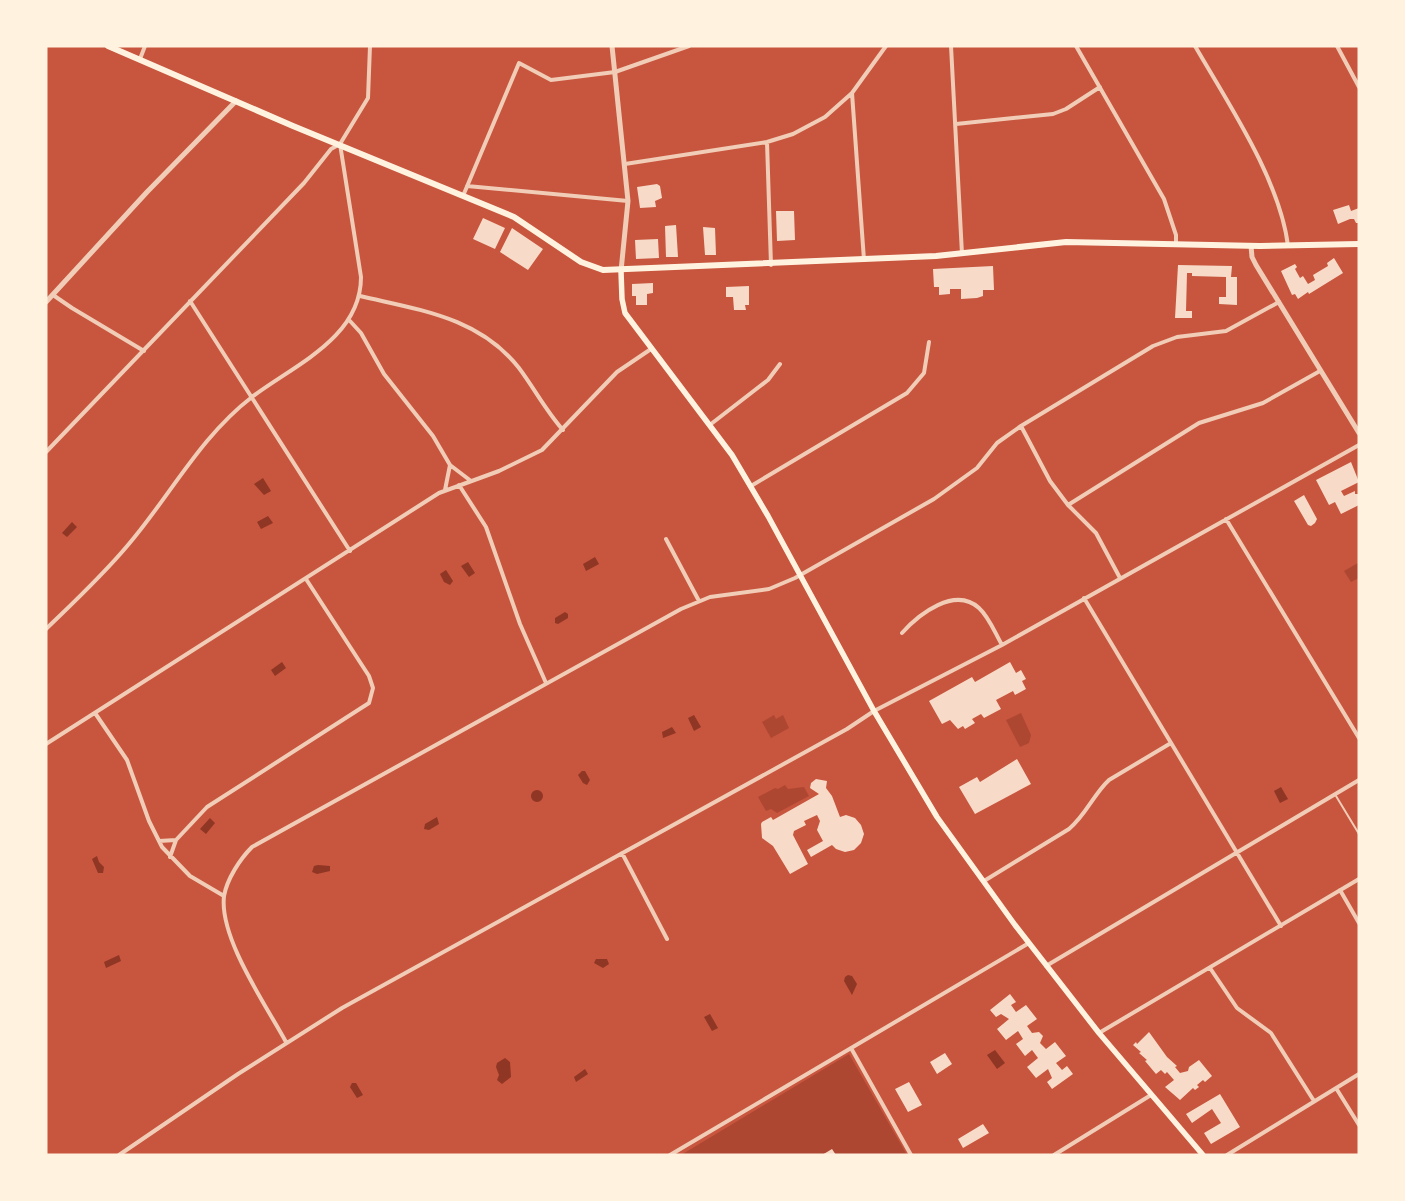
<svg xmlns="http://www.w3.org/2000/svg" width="1405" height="1201" viewBox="0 0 1405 1201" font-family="Montserrat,sans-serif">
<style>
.green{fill:#ae4732}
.water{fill:#8f3625}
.building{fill:#f7dbc8}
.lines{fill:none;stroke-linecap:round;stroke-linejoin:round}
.service{stroke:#f1ccb7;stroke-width:2}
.minor{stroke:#f1ccb7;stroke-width:4}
.tertiary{stroke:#f1ccb7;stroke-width:5}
.secondary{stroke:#fff3e0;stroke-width:5.5}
.primary{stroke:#fff3e0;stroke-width:6}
</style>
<rect width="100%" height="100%" fill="#c8553d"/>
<path class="green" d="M1358 563 1359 578 1351 582 1344 571Z
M1021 713 1031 735 1029 743 1020 747 1006 720Z
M774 715 776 719 783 715 789 728 771 738 762 722Z
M785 785 788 789 804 787 809 796 777 813 771 809 766 811 758 797 775 788 778 789Z
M849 1054 907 1155H681Z"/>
<path class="water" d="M263 478 271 491 264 495 254 484Z
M268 516 273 523 261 529 257 522Z
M72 522 77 527 67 537 62 533Z
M595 557 599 564 586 571 583 564Z
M468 562 475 573 469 577 461 566Z
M446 570 453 581 450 585 444 582 440 574Z
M565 612 568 614V618L558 624 555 623V618Z
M282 662 286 668 275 676 271 670Z
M694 715 701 727 694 731 688 718Z
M672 727 676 733 663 738 662 732Z
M582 771H585L590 780 587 785 583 783 578 775Z
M1281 787 1288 799 1280 803 1274 791Z
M531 796a6 6 0 1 1 12 0a6 6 0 1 1-12 0Z
M437 817 439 824 429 830 424 829 425 824Z
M210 818 215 823 206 834 200 829Z
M97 856 99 862 104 867 103 873H98L92 859Z
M318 865 330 866V871L317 874 312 872 314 866Z
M119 955 121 961 106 968 104 962Z
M596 959H607L609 964 603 968 594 963Z
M848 975 852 976 857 984 852 995 844 981 845 977Z
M710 1014 718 1028 712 1031 704 1017Z
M995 1050 1005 1063 997 1069 987 1055Z
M505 1058 510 1062 511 1077 502 1084 497 1080 499 1075 496 1067 497 1063Z
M585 1069 588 1074 576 1082 574 1077Z
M352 1083H356L363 1095 357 1098 350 1087Z"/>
<path class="building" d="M657 184 660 186 662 198 655 201 656 207 640 208 637 187Z
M1349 205 1351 211 1359 208V223H1356L1354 219H1350L1338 224 1333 210Z
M776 211H794L795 240 777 241Z
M483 218 505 228 495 249 473 239Z
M676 225 678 257H666L665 226Z
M703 227 715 228 716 255H705Z
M512 228 543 249 528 270 500 252Z
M658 239 659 258 636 259 635 240Z
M1334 258 1343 273 1309 294 1308 292 1298 299 1295 294 1292 295 1281 271 1295 264 1297 267 1295 269 1300 278 1303 276 1308 284 1315 280 1313 275 1328 266 1327 263Z
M1178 265 1232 266 1231 277H1237V305L1219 304V297H1226V277L1192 276V273H1187L1186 311H1192V318H1175Z
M993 266 994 290H983V296L977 298 961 299V289H950V294L939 295V287H934L933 269Z
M653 283V293L647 294V305H636V296H632V284Z
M749 286V305H745L746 310H734L733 297H726V287Z
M1351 462 1359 482 1341 491 1344 496 1355 491V494H1359V505L1341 514 1335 502 1329 505 1316 480Z
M1304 495 1317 519 1315 523 1311 526 1308 525 1294 501Z
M1010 662 1016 673 1021 670 1026 679 1022 681 1026 689 1015 695 1013 691 996 700 1001 709 984 718 981 714 972 719 975 723 965 729 963 726 958 729 950 720 942 724 929 701 972 677 975 682Z
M1017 759 1031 784 975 814 959 787 977 777 980 782Z
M816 779 827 781 826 788 832 796 840 817 846 815 855 818 861 825 864 834 861 843 854 850 845 852 836 849 832 845 811 857 807 850 823 841 817 830 820 821 817 815 804 821 806 825 794 831 793 835 808 864 790 874 773 846 762 838 761 824 762 822 771 817 773 820 819 794 810 788 811 783Z
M1010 994 1016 1002 1011 1005 1016 1012 1026 1005 1037 1019 1027 1026 1032 1033 1039 1032 1043 1036 1040 1043 1046 1049 1055 1042 1066 1056 1056 1063 1062 1070 1067 1066 1073 1074 1052 1089 1047 1082 1052 1078 1048 1069 1036 1078 1027 1067 1038 1058 1032 1050 1025 1056 1016 1044 1023 1039 1018 1031 1006 1040 997 1029 1009 1019 1001 1014 996 1017 990 1010Z
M1149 1032 1167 1057 1177 1066 1175 1067 1180 1073 1188 1071 1189 1067 1199 1060 1212 1076 1205 1082 1203 1080 1197 1085 1199 1087 1195 1090 1193 1088 1180 1100 1165 1087 1174 1080 1167 1072 1165 1074 1161 1070 1156 1074 1145 1061 1147 1060 1139 1053 1141 1052 1133 1045 1136 1042 1137 1044Z
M945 1053 952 1064 937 1074 930 1062Z
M909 1082 922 1105 908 1112 895 1089Z
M1220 1094 1240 1127 1211 1144 1204 1133 1221 1123 1212 1109 1192 1123 1186 1114Z
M983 1124 989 1133 963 1148 958 1139Z
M832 1149 836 1155H822Z"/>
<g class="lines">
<path class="service" d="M1336 796 1359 834"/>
<path class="minor" d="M951 46 962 254
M1076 46 1164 199 1176 235V244
M1195 46C1228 103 1280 180 1288 246
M1337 46 1359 87
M140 59 145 46
M852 93 864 260
M956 124 1053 114 1066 109 1100 87
M767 142 771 265
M625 164 767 142 793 134 825 117 852 93 886 46
M467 186 628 201
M463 196 519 63 551 80 615 72 689 46
M53 295 72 308 144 351
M360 296C419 310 479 317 519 368 534 388 546 411 563 430
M190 301 350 551
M350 321 361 333 384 374 433 436 450 465 471 481
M711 424 768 380 780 364
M1021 426 1050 481 1068 505 1096 533 1120 578
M46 452 304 183 331 149 340 144 368 98 370 46
M459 485 486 527 520 624 546 683
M751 486 907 393 924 373 929 342
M445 490 450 465
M1068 505 1199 423 1263 403 1320 371
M1226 519 1359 738
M666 539 699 601
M1084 598 1281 926
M46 629C74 602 103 575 128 545 170 496 200 437 252 397 294 365 361 338 361 277L340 144
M902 633C919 614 955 586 979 608 989 617 995 633 1002 645
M95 713 127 760 149 821 162 847 190 876 224 896
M46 744 439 493 499 471 542 450 617 372 651 349
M159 841 176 840
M622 853 667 939
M170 857 176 840 207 807 369 703 373 688 369 676 306 579
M984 881 1069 829C1086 815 1093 795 1109 780L1171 743
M1340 890 1359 923
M1046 966 1359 780
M1210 968 1237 1008 1271 1033 1314 1101
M1099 1033 1359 879
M286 1042C266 1005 219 938 224 896 227 879 240 859 252 847L681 609 710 597 769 589 795 578 934 499 977 468 997 443 1021 426 1153 346 1177 337 1226 331 1279 302
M851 1048 911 1155
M1336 1088 1359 1125
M119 1155 238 1074 342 1008 847 729 874 711 1002 645 1359 445
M670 1155 1029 943
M1054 1155 1151 1095
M1227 1155 1359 1074"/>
<path class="tertiary" d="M612 46 628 201 621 271
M1251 246 1252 257 1256 265 1359 433
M46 302 147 192 236 101"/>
<path class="secondary" d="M621 271 622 299 625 313 732 455 768 516 874 711 937 817 1015 925 1099 1033 1203 1155"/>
<path class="primary" d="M108 46 293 126 514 217 581 262 603 270 936 256 1066 242 1260 246 1359 244"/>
</g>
<rect width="1405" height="1201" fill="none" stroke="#fff3e0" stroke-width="95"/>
</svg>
